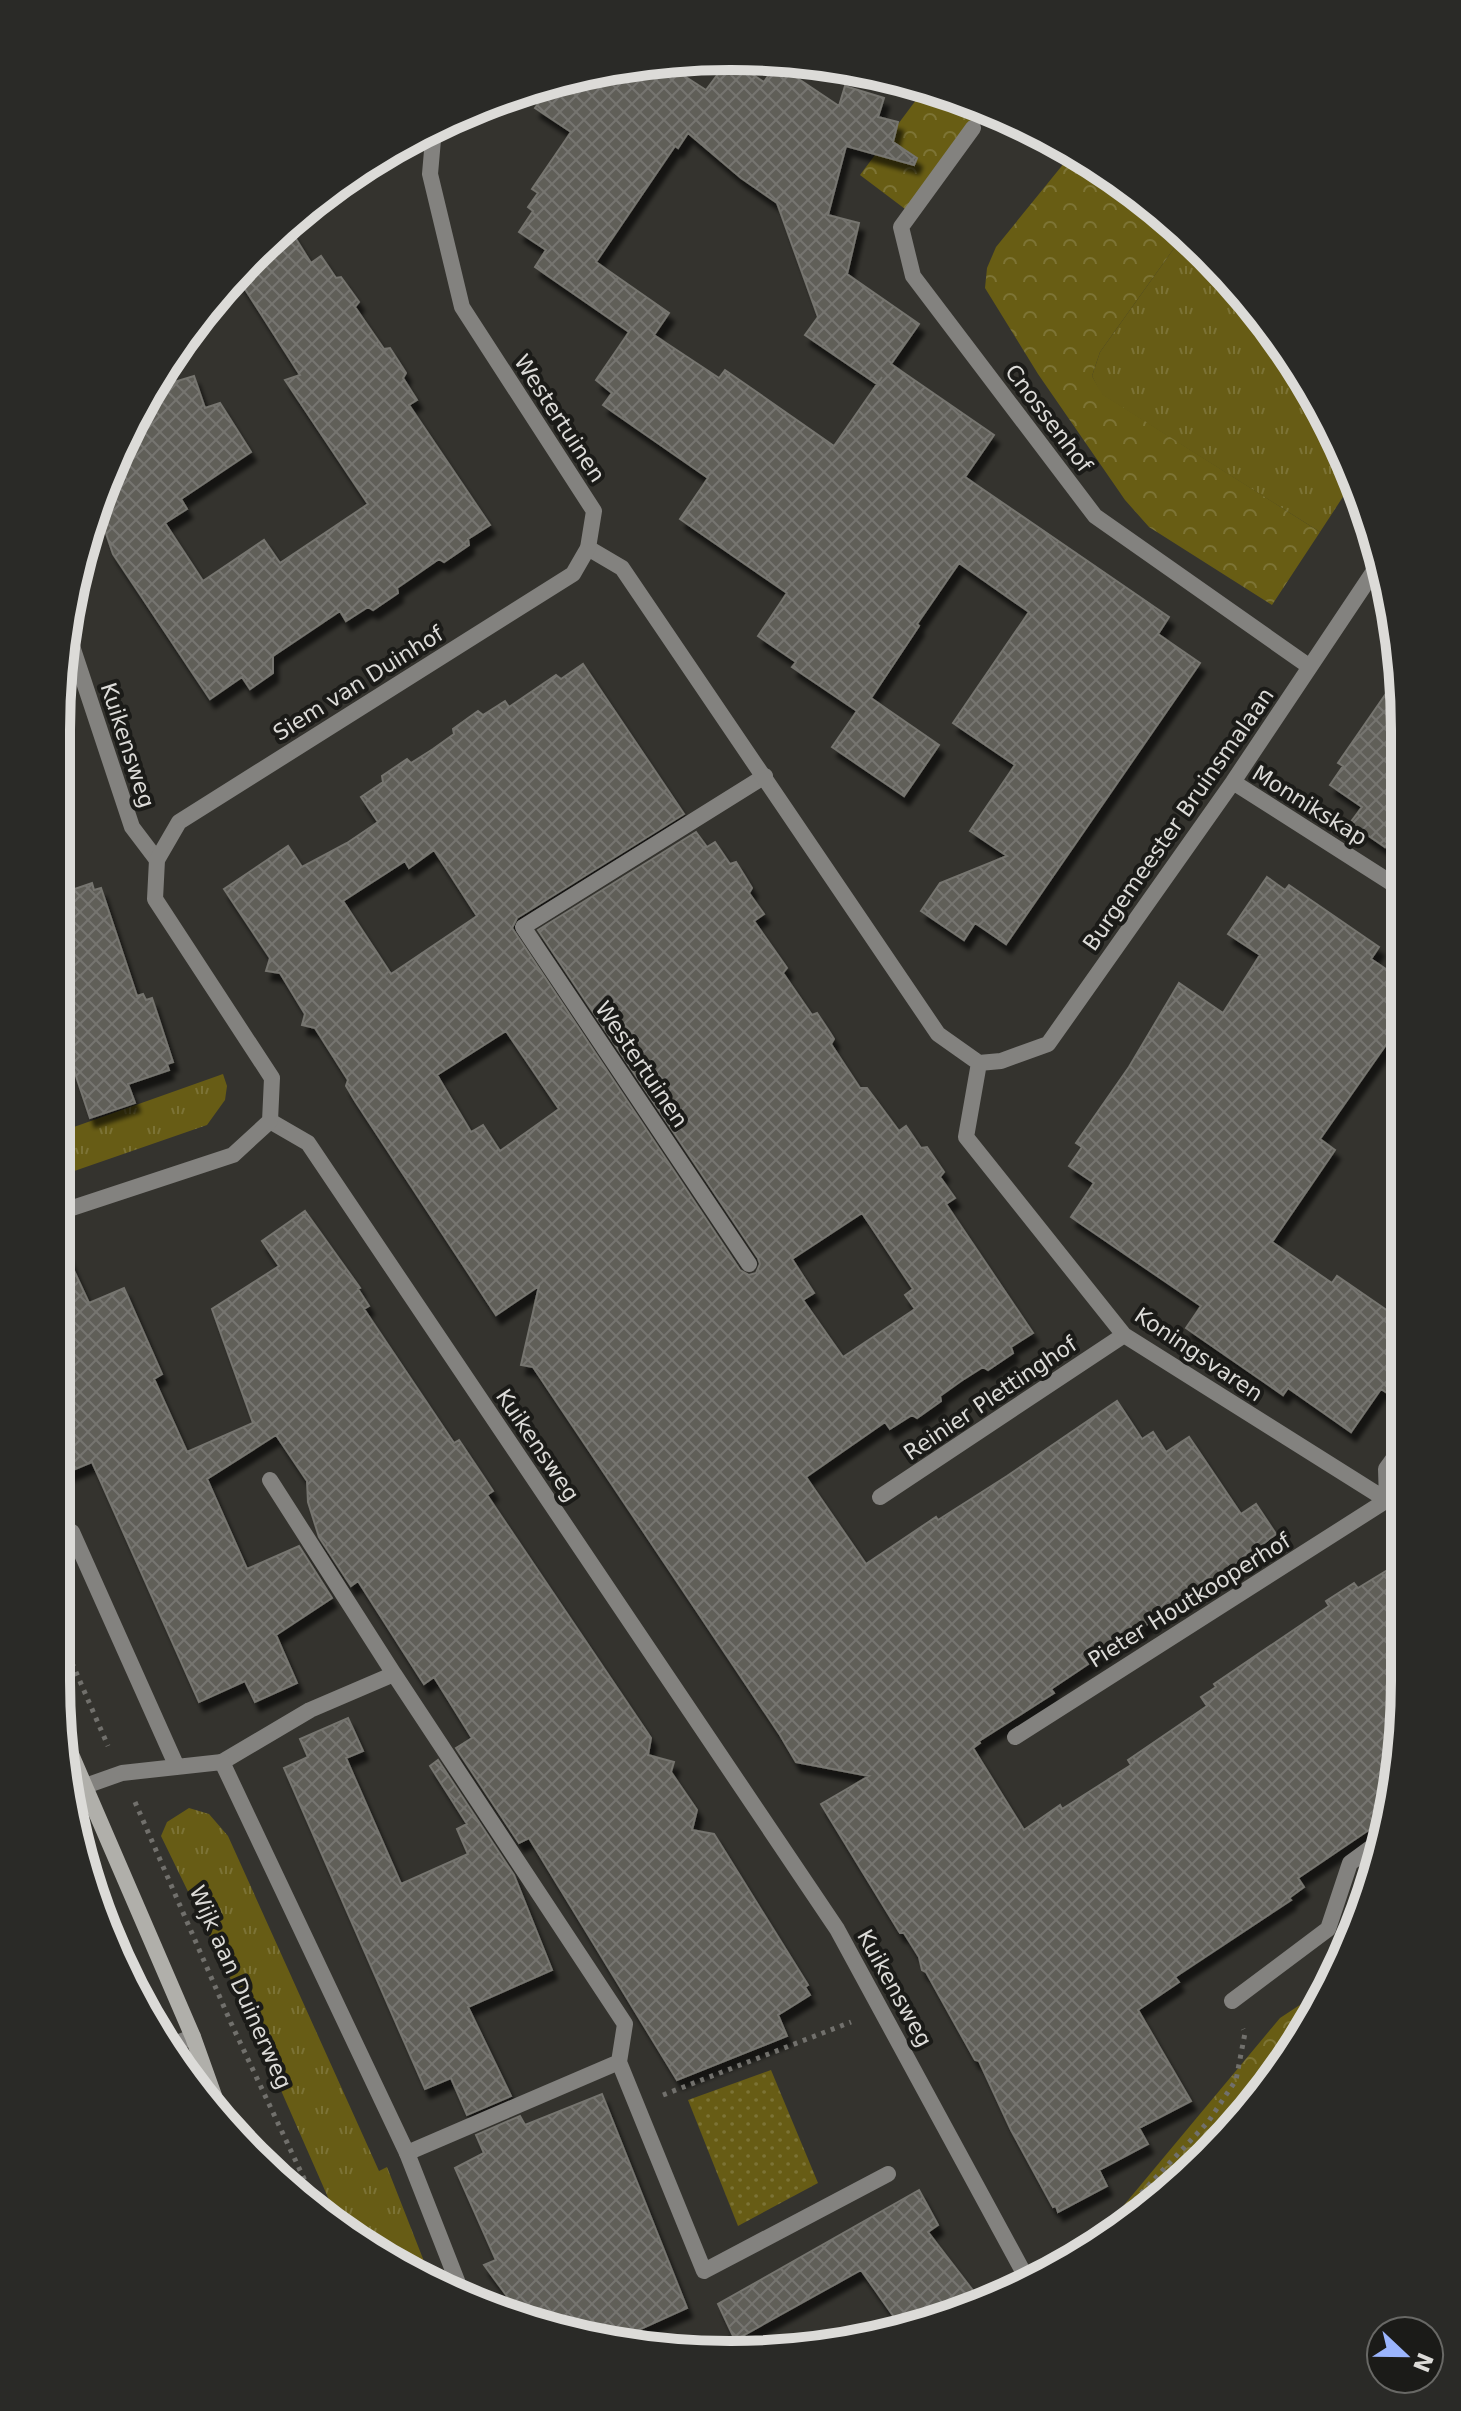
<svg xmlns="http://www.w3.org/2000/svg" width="1461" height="2411" viewBox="0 0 1461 2411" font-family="'DejaVu Sans',sans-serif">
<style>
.grass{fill:url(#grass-tufts)}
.forest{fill:url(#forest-crowns)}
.park{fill:url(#park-dots)}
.building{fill:url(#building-cross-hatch);stroke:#76756f;stroke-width:2;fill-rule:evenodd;filter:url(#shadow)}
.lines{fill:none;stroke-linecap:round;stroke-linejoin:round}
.path{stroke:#71706c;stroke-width:5;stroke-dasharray:4 6;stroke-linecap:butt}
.service{stroke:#83827f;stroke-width:16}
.minor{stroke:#83827f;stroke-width:16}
.tertiary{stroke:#83827f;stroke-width:16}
.secondary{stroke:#b0afaa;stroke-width:16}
.labels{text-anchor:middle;stroke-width:8;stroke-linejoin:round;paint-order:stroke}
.street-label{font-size:22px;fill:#dcdbd8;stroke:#1b1b18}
.rim{fill:none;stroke:#dcdbd8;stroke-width:10}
</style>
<defs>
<pattern id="grass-tufts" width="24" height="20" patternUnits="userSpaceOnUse" patternTransform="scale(2)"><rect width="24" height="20" fill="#675c15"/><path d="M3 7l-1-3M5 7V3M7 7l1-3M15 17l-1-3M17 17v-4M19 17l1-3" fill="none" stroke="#7c7336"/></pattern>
<pattern id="forest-crowns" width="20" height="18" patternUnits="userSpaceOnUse" patternTransform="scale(2)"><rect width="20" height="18" fill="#685d14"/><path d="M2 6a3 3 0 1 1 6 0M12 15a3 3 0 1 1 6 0" fill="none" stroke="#7d7435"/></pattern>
<pattern id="park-dots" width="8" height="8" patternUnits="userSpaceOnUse" patternTransform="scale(2)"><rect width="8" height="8" fill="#675c15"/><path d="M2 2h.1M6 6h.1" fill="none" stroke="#7c7336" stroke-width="1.8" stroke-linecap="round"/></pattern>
<pattern id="building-cross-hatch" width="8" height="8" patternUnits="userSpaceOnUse" patternTransform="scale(2)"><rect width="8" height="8" fill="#605f59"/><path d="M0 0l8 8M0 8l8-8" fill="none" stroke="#767570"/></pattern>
<filter id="shadow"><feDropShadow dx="5" dy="9" stdDeviation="2" flood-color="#0009"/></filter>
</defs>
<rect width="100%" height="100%" fill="#34332e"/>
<path class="grass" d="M1182 237 1237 285 1315 394 1352 483 1320 532 1101 394 1092 376 1100 352Z
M223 1074 227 1086 225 1100 207 1125 57 1177V1133Z
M189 1808 209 1814 228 1836 379 2171 387 2167 429 2274 341 2227 247 2013 161 1836 167 1822Z"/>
<path class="forest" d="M925 88 989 108 1106 170 1182 237 1100 352 1092 376 1102 394 1320 532 1272 605 1149 527 1125 500 1038 374 985 288 987 268 996 247 1065 162 979 112 913 204V215L860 175Z
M1324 1989 1291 2056 1141 2216 1094 2241 1280 2018Z"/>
<path class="park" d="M771 2070 818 2183 738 2226 688 2100Z"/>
<path class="building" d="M729 59 764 82 776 64 839 106 845 86 884 98 878 117 898 122 893 142 917 158 914 165 846 146 828 215 859 223 847 274 919 324 891 364 994 435 965 477 1169 617 1158 634 1200 663 1006 944 975 923 964 940 921 911 940 883 1007 856 970 831 1015 765 953 723 1029 612 959 563 917 624 919 626 871 698 939 745 904 796 832 747 857 711 792 667 796 662 758 636 787 593 680 519 708 478 603 405 612 393 596 380 629 332 535 267 546 250 519 232 533 211 528 207 538 193 532 189 571 132 535 108 553 83 599 69 664 63 706 90ZM688 133 741 178 777 203 818 317 805 335 877 384 882 377 834 446 725 370 719 378 654 335 669 313 596 262 675 146 678 148Z
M283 229 286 235 291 231 311 263 321 256 336 278 341 277 359 302 355 307 384 349 390 348 406 373 403 378 417 400 409 405 490 525 468 539 469 545 444 562 439 559 397 588 398 593 373 610 368 607 346 621 340 611 273 656V673L250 689 242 677 210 699 113 554 96 504 154 388 194 376 205 408 220 403 251 452 181 499 187 509 165 523 203 581 264 540 280 563 368 504 285 380 300 375 236 275 254 253Z
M583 664 684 814 517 918 512 928 740 1270 749 1275 756 1273 760 1264 758 1258 538 930 696 832 707 847 715 842 730 864 736 862 752 888 749 893 764 914 754 921 787 968 783 973 812 1015 817 1013 829 1031 834 1039 831 1044 860 1088H867L899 1131 906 1126 921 1148 927 1147 944 1172 940 1177 955 1198 946 1204 1033 1333 1011 1347 1013 1353 988 1370 983 1367 961 1381 940 1396 941 1401 917 1418 912 1415 890 1429 885 1422 806 1477 866 1564 936 1517 938 1520 1007 1476 1117 1401 1142 1439 1153 1432 1166 1452 1189 1437 1241 1514 1256 1504 1276 1534 1230 1569 1051 1689 1054 1693 979 1741 980 1743 973 1748 1024 1830 1060 1805 1062 1809 1131 1765 1128 1760 1207 1706 1201 1697 1216 1687 1214 1684 1329 1606 1326 1601 1354 1583 1358 1588 1404 1560V1725L1385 1819 1298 1878 1304 1887 1289 1898 1291 1900 1175 1977 1179 1982 1138 2010 1191 2101 1139 2128 1148 2144 1099 2170 1107 2186 1058 2212 1056 2206 1053 2207 1011 2130 979 2061 975 2060 926 1972 922 1970 919 1957 904 1933H900L821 1804 869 1776 796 1762 780 1735 533 1367 521 1365 539 1286 496 1315 355 1101 346 1086 348 1080 315 1028 302 1025 305 1014 280 973 266 971 270 958 224 889 288 846 302 867 347 843 378 822 361 797 383 782 382 776 407 759 411 763 433 749 454 734 453 729 478 711 483 715 505 701 509 707 556 675 561 679ZM434 850 477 916 391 974 343 901 405 861 409 868ZM506 1031 559 1109 500 1151 483 1125 471 1132 437 1075ZM862 1213 913 1289 905 1295 915 1309 843 1357 803 1300 814 1293 792 1259Z
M1401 672 1404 686V819L1385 847 1350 823 1362 807 1330 785 1343 766 1338 763Z
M1267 877 1285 890 1289 885 1379 947 1371 959 1404 981V1019L1320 1139 1335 1150 1272 1242 1332 1283 1337 1276 1404 1322V1404L1381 1389 1351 1432 1288 1388 1283 1395 1186 1328 1201 1306 1071 1217 1094 1183 1069 1166 1082 1147 1076 1143 1129 1067 1179 983 1223 1013 1260 955 1228 934Z
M92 883 94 890 101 888 137 996 143 994 146 1000 152 998 173 1062 167 1064 169 1070 128 1084 135 1103 90 1118 57 1019V895Z
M305 1211 360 1288 358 1289 369 1306 364 1309 454 1443 459 1440 493 1491 487 1495 651 1738 648 1755 674 1762 671 1772 697 1810 692 1830 714 1834 808 1985 805 1987 810 1995 778 2015 787 2036 677 2080 529 1838 519 1843 456 1748 472 1738 434 1677 424 1684 358 1581 351 1586 319 1537 308 1502 307 1481 276 1435 207 1479 247 1569 299 1546 332 1598 276 1635 297 1683 255 1702 245 1681 199 1702 92 1462 56 1477 57 1234 89 1303 124 1288 162 1374 154 1379 187 1452 253 1423 212 1309 279 1266 262 1241Z
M348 1718 363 1751 346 1758 401 1884 468 1854 457 1829 467 1824 430 1766 438 1760 514 1875 552 1970 468 2007 511 2096 467 2115 451 2078 425 2089 284 1768 308 1757 300 1739Z
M602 2094 687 2308 623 2337 519 2320 515 2307 484 2265 496 2260 455 2168 484 2153 476 2135 520 2116 525 2125Z
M919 2190 938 2225 928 2232 981 2301 947 2319 901 2327 861 2270 735 2340 718 2304Z"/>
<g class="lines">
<path class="path" d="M56 1626 108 1746
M135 1802 231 2023 322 2217
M663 2095 851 2022
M1100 2237 1208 2122 1236 2080 1245 2033 1243 2029"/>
<path class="service" d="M749 1264 523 927 765 776
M394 1674 625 2024 619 2062 704 2271 888 2174
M222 1762 310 1710 394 1674 270 1480
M407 2153 619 2062"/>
<path class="minor" d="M973 128 901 227 913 276 1095 516 1310 667
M588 548 622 568 938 1034 979 1063
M68 634 132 827 157 860
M1233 782 1404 891
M979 1063 1001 1061 1048 1044 1233 782 1382 559
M979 1063 966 1137 1124 1335 1404 1511
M270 1121 308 1143 837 1929 1026 2277
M880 1497 1124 1335
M72 1532 177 1767
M1015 1737 1387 1500 1386 1469 1404 1444
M74 1790 122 1773 222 1762 407 2153 461 2291
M1232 2001 1328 1929 1350 1863 1380 1841
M171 2045 193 2037"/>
<path class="tertiary" d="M57 1213 233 1155 270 1121 272 1078 155 899 157 860 179 822 573 574 588 548 594 511 462 307 430 174 434 128"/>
<path class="secondary" d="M67 1745 193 2037 222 2118"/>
</g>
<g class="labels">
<g class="street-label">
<text transform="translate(560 418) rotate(57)" y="8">Westertuinen</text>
<text transform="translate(1049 418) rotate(53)" y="8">Cnossenhof</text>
<text transform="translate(358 683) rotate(-32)" y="8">Siem van Duinhof</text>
<text transform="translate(128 745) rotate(72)" y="8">Kuikensweg</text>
<text transform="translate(1310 805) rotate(32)" y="8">Monnikskap</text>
<text transform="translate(1178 819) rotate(-55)" y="8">Burgemeester Bruinsmalaan</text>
<text transform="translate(642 1064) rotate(56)" y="8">Westertuinen</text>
<text transform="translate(1199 1354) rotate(34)" y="8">Koningsvaren</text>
<text transform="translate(990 1398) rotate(-34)" y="8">Reinier Plettinghof</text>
<text transform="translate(538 1445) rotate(56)" y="8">Kuikensweg</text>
<text transform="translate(1189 1600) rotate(-32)" y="8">Pieter Houtkooperhof</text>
<text transform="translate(241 1987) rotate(66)" y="8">Wijk aan Duinerweg</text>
<text transform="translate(895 1988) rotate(61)" y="8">Kuikensweg</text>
</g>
</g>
<path d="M0 0H1461V2411H0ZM730 70H731A660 660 0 0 1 1391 730V1681A660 660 0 0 1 731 2341H730A660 660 0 0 1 70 1681V730A660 660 0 0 1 730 70Z" fill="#2a2a27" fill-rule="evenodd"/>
<path class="rim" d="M730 70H731A660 660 0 0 1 1391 730V1681A660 660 0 0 1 731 2341H730A660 660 0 0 1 70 1681V730A660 660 0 0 1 730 70Z"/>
<g transform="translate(1405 2355) rotate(112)"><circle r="38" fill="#1b1b18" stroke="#686865" stroke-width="2"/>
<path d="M0-6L14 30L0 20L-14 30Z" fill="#9bb5fd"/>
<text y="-12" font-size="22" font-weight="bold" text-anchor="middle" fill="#dcdbd8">N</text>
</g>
</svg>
